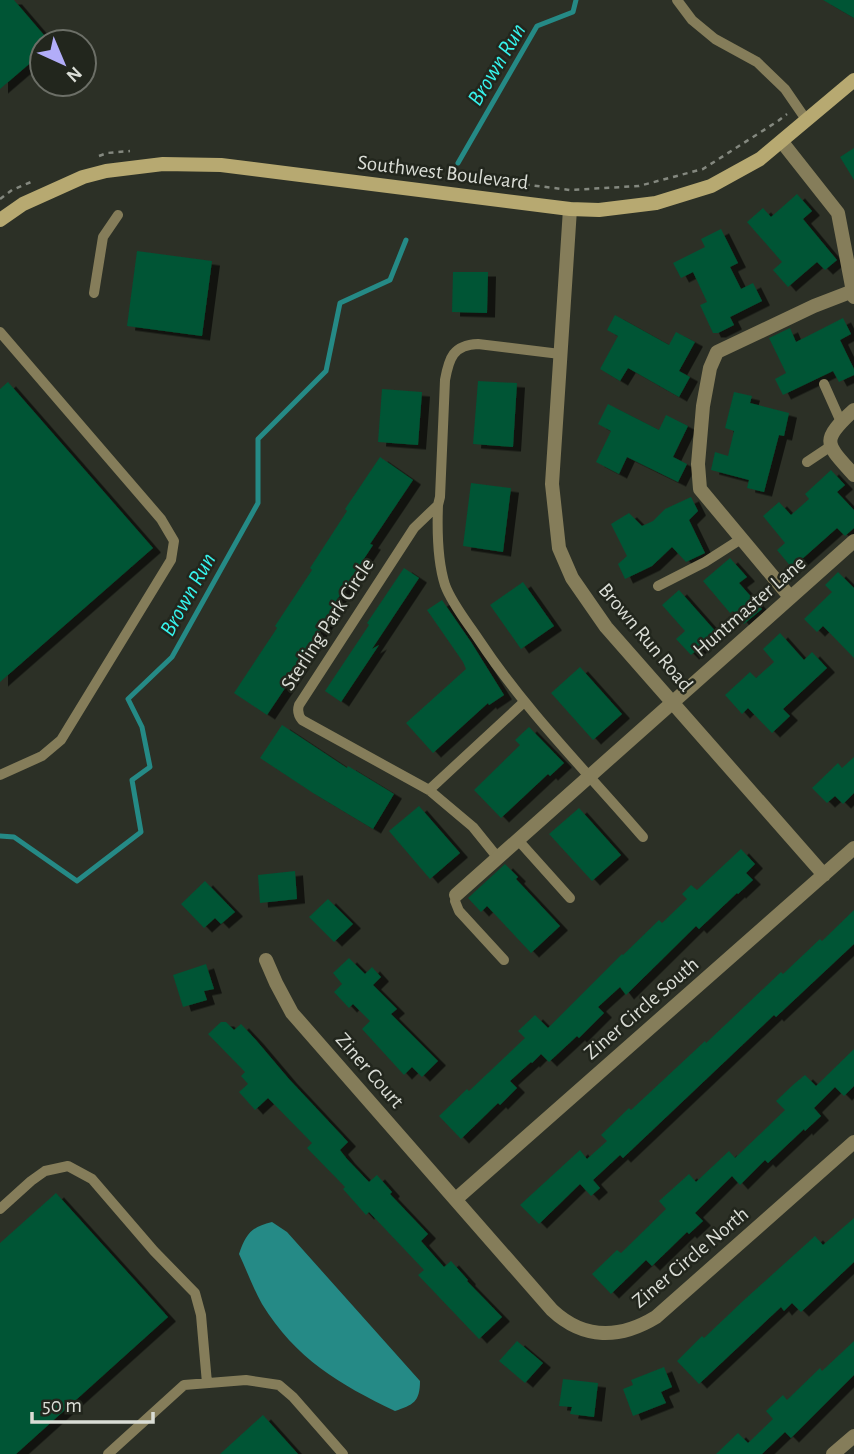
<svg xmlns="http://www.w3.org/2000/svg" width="854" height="1454" viewBox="0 0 854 1454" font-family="'Alegreya Sans',sans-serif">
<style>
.water{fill:#258a86}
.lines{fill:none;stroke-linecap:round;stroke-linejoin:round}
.stream{stroke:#258a86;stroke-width:5}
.building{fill:#025434;filter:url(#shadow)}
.path{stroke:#84887f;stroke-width:2.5;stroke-dasharray:5 5;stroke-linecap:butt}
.lane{stroke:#857d5a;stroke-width:10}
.street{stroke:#857d5a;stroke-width:14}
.secondary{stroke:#b7a971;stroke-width:14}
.labels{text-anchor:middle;stroke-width:5;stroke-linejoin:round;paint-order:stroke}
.street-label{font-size:21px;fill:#daddd6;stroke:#22261d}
.water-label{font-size:23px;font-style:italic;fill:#36f3ec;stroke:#22261d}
</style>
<defs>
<filter id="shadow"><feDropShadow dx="8" dy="4.5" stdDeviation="0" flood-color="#0009"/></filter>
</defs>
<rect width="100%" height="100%" fill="#2c3026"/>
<path class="water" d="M272 1222 287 1232 420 1381C420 1402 413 1405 395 1411 339 1384 296 1359 262 1304 253 1288 247 1271 239 1254 246 1234 251 1227 272 1222Z"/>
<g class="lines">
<path class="stream" d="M458 163 537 26 573 12 576 0
M0 836 14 837 77 881 141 832 132 780 150 767 142 727 128 699 172 657 258 503V439L326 371 340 303 390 280 406 240"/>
</g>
<path class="building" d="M0 0H14L50 42H42V53L0 89Z
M823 0H854V18Z
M854 148V180L840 157Z
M797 194 812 211 803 219 837 260 825 270 817 262 788 287 773 270 782 262 747 222 763 208 771 217Z
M721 229 738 263 730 267 741 289 753 283 762 301 730 317 734 325 718 333H713L700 305 707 302 693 272 681 278 673 263 705 247 701 239Z
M137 251 212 261 202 336 127 326Z
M453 272H488L487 313 452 312Z
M615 315 669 345 676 332 695 342 679 371 690 377 679 397 628 368 620 381 600 369 618 336 607 330Z
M843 318 851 334 840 340 854 369V375L839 382 833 371 783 395 775 379 786 373 769 338 790 328 796 342Z
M478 381 517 383 513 447 473 444Z
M8 382 153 548 0 682V389Z
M382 389 422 392 418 445 378 442Z
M734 392 752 396 750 403 789 413 784 436 779 435 764 492 747 488 749 480 711 470 715 452 728 456 734 431 725 428Z
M608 404 659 430 666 415 688 426 673 457 687 464 678 482 627 457 619 474 596 462 611 431 598 424Z
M380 457 413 480 370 544 373 545 335 603 338 605 299 661 302 663 267 715 234 693 277 628 275 626 312 570 310 568 347 511 345 509Z
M831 470 845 485 837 492 854 510V528L845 536 837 528 792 568 777 550 785 543 763 516 779 502 791 515 809 499 805 494Z
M471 483 511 488 503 552 463 546Z
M691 497 698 511 689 520 705 553 686 562 672 547 652 566 625 579 618 564 627 556 611 524 629 513 642 526 653 521 665 509Z
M730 558 747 577 739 583 762 609 744 624 733 611 730 613 703 581Z
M404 568 419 578 372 649 379 645 341 702 325 691 369 625 367 623Z
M838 572 854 588V658L823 626 817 632 804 619 832 592 825 585Z
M523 582 554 626 521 649 490 605Z
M679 590 717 633 691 655 676 639 685 631 662 605Z
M442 600 471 642 504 695 489 705 488 703 433 753 406 723 466 669 463 662 427 610Z
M780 633 804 660 812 652 827 668 783 709 790 716 772 733 748 708 742 714 725 695 750 672 756 678 774 662 763 649Z
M580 667 622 714 593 740 551 693Z
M282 725 347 768 348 766 394 794 373 829 313 793 260 758Z
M529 727 564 763 550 776 548 774 501 818 474 790 520 745 515 740Z
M854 757V793L843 804 835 796 827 803 812 788 838 763 842 768Z
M419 806 460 853 430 879 389 831Z
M579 808 621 855 592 881 549 834Z
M741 849 755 864 746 873 753 880 738 894 737 893 699 929 696 926 626 995 620 987 598 1007 604 1013 579 1038 577 1036 549 1062 541 1054 532 1063 531 1062 510 1081 517 1088 500 1105 498 1103 461 1139 439 1116 467 1089 469 1091 525 1038 518 1031 535 1015 548 1028 622 954 623 955 659 920 662 923 687 899 682 894 691 885 697 890Z
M505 864 518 877 516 879 560 926 531 953 487 906 481 912 468 898Z
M295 871 297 899 260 903 258 875Z
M205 881 235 912 221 924 215 918 204 928 181 904Z
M328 899 353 924 334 942 309 917Z
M854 910V944L776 1017 774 1015 623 1158 620 1155 593 1180 600 1188 591 1196 580 1184 539 1224 520 1205 580 1150 587 1159 607 1141 601 1135 629 1108 631 1110 705 1041 706 1043 781 972 783 974 820 939 822 941Z
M349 958 365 974 372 967 381 977 373 985 397 1009 391 1014 438 1061 422 1077 412 1067 404 1075 362 1029 370 1021 353 1004 349 1008 334 992 342 984 333 973Z
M206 964 214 989 204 991 207 1000 183 1007 173 975Z
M221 1022H226L234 1030 241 1024 256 1040 289 1079 348 1142 340 1150 347 1159 369 1182 377 1175 392 1192 390 1194 428 1234 421 1241 444 1267 451 1261 468 1280 467 1281 502 1317 479 1339 418 1275 424 1270 369 1212 366 1215 343 1189 345 1187 307 1148 312 1143 268 1098 255 1110 239 1092 248 1084 241 1076 245 1072 208 1034Z
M854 1049V1086L844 1096 835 1087 814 1108 821 1116 805 1131 804 1129 768 1163 765 1160 740 1185 732 1176 695 1213 703 1221 689 1234 687 1232 652 1266 646 1260 611 1294 592 1274 617 1250 621 1253 666 1209 659 1201 689 1174 696 1182 729 1151 735 1158 785 1110 776 1101 794 1084 805 1075 816 1086Z
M56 1193 168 1317 16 1454H0V1243Z
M854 1218V1262L801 1312 792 1303 784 1311 781 1307 699 1384 677 1361 702 1336 704 1338 744 1300 815 1236 823 1245Z
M517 1341 543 1363 525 1383 499 1361Z
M854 1341V1375L791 1438 785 1432 762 1454H716L738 1433 748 1443 773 1419 766 1411 783 1395 787 1400 820 1368 822 1371Z
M664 1367 672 1387 661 1392 666 1403 633 1416 623 1389 633 1385 631 1380Z
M563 1379 598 1383 594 1417 570 1414 572 1407 559 1406Z
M263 1415 298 1454H220Z"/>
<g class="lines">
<path class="path" d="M99 156 107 153 130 151
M495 184 505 182 570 190 639 186 703 169 778 121 787 114
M0 199 12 190 31 182"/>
<path class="lane" d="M677 0 692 20 715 39 757 62 785 89 807 121
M94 293 103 237 118 215
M0 332 161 519 174 541 171 560 61 740 42 756 0 775
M824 384 841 422
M807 462 831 446
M438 505C437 531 437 560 445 585 452 604 467 622 479 640 526 711 587 772 643 837
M658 586 705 562 741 539
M429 790 524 702
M518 840 570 898
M498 858 473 827 429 790 302 720C298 715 297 711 299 705L414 528 438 505 440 497 445 380C449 358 453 345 478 344L560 354
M456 895 455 901 459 911 504 960
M0 1209 31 1181 45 1171 68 1166 92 1179 154 1251 195 1293 201 1315 207 1383
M108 1454 184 1385 246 1380 279 1385 293 1397 343 1454"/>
<path class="street" d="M782 142 838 213 854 297
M570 209 552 484 559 548 572 578 606 627 824 875
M854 410C820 441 825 443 854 475
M790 597 700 489 698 464 703 406 710 368 717 352 814 306 853 291
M456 895 854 541
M266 960 276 983 292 1013 552 1310C584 1340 620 1339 656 1317L854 1142
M456 1199 854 848
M833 1454 854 1436"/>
<path class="secondary" d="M0 220 23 204 83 177 106 171 163 164 221 165 570 209 599 210 656 203 711 186 760 159 854 80"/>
</g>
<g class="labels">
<g class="street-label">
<text transform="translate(443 172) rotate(7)" y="7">Southwest Boulevard</text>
<text transform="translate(749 606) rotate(-41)" y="7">Huntmaster Lane</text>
<text transform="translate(327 624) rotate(-57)" y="7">Sterling Park Circle</text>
<text transform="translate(646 637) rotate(50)" y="7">Brown Run Road</text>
<text transform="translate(641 1008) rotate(-41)" y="7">Ziner Circle South</text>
<text transform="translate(370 1070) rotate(49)" y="7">Ziner Court</text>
<text transform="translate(690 1257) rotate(-40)" y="7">Ziner Circle North</text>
</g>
<g class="water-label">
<text transform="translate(496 64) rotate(-59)" y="8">Brown Run</text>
<text transform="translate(187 594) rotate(-61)" y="8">Brown Run</text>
</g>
</g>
<g transform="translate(63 63) rotate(136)"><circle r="33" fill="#22261d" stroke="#6c6f67" stroke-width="2"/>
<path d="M0-5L12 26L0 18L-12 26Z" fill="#b2adf9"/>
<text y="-10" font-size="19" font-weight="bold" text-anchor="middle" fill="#daddd6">N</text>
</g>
<path d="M32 1412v10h121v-10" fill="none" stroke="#daddd6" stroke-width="3.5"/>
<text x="42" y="1412" font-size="21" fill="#daddd6" stroke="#22261d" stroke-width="5" paint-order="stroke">50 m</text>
</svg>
